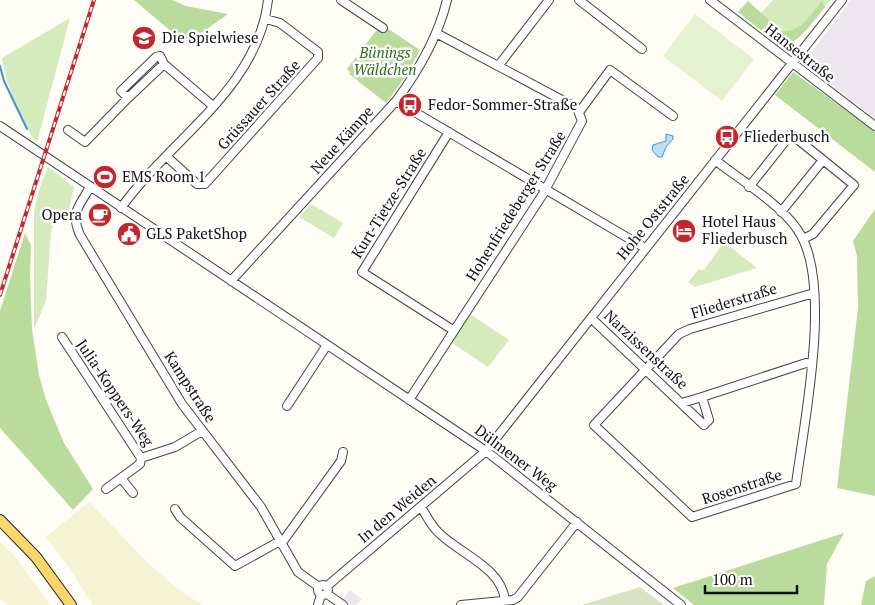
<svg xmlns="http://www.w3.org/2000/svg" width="875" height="605" viewBox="0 0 875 605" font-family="'PT Serif',serif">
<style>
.industrial{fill:#eee6ef}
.farmland{fill:#f6f3d4}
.green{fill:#d5ebbd}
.forest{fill:#b9dc9c}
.cemetery{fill:#d9e3c4}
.pitch{fill:#e6f2cf}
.water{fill:#b9e0f7;stroke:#3f96cf}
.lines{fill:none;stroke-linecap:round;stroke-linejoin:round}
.stream{stroke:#3f96cf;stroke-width:2}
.minor-casing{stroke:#444;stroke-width:10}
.major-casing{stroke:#222;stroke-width:12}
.minor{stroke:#fff;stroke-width:8}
.major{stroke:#f9d66b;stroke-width:10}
.rail-casing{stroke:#c4262e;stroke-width:4}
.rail{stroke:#fff;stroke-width:2;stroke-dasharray:5.5;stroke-linecap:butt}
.labels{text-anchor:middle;stroke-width:5;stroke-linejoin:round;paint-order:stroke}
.poi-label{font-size:15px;fill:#111;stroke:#fff;text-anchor:start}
.park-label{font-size:15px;font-style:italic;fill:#2f6b1f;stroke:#fff}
.street-label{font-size:15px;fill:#111;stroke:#fff}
</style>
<rect width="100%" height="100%" fill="#fffdf5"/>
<path class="industrial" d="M851 0H875V118L807 67 806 64 810 54Z
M350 590 362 599 357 605H351L343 599Z"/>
<path class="farmland" d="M89 502 150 565 178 589 202 605H93L68 566 46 537Z
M0 542 14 555 50 605H7L0 599Z"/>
<path class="green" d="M773 0H831L825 7 822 2C814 11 798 38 782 32 775 29 767 19 761 13Z
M70 18 37 142C20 124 6 82 2 58Z
M48 167 74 187 68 214 55 216 51 233 46 301 34 329V211L40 187Z
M311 204 343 223 334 238 299 217Z
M724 242 757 268 695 287 688 282 698 270H704Z
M470 314 509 340 488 367 452 343Z"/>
<path class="forest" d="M134 0H172L186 6 228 14 186 44Z
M748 1 781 31C800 34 811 14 822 1L825 7C784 60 787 50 738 12Z
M387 28 420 50 406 76 386 103 349 74 350 72 347 69 376 31 385 30Z
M793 72 875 131V172L775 95Z
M875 209V496L837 488 858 308 857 256 853 241Z
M25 233 31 245 30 276 32 329 39 375 46 400 64 443 93 489 73 510 0 428V311Z
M844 533 827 564 824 605H694L673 588Z
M875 576V605H861L866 581Z"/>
<path class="cemetery" d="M640 587 664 605H582Z"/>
<path class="pitch" d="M695 14 754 59 722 101 663 56Z"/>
<path class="water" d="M666 134 673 136V139L666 147 662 157H658L652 150 653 145 666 141Z"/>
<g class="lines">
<path class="stream" d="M0 66 4 81 27 129"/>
<g class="minor-casing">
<path id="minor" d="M341 0 383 28
M579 0 642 49
M710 0 875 126
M164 64 128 98 121 91 156 57 160 56 164 64 213 106
M499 65 549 0
M396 101 645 248
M580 111 610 70 673 116
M0 126 486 451 681 605
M68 130 85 142 128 98
M449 132 362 272 453 330
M167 157 197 184H205L318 58V52L280 23 266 19
M715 160C739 179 780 204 797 229 834 280 804 422 796 484L692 517 594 425 679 334 690 329 814 293
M90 187C79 207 70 212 80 235L182 404 261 507 298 572 319 587
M749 187 791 134 854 185 813 234 803 239
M121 208C169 140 258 89 268 0
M781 212 823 160
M231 281 396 101C419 70 438 37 447 0
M591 318 704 425 709 420 702 397 682 403
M62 337 141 458 175 447 202 431
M702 397 806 363 812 364
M409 400 543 194 582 121 577 108 436 33
M287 406 327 345
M121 478 133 493
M106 489 140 464 141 458
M421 507C426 515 431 526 439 533 460 554 501 567 505 600
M175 509 180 517 235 566 280 541
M281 544 341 461 343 452
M318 590a5 5 0 1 1 10 0a5 5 0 1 1-10 0Z
M326 587 486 451 842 0
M327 594 343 605
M318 605 321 595
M461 605 513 600 518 597 577 522"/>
</g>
<g class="major-casing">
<path id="major" d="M0 520 36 557 71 605"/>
</g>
<use href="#minor" class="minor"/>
<use href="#major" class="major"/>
<g class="rail-casing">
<path id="rail" d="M0 295 94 0"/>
</g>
<use href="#rail" class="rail"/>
</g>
<defs>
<g id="school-disc" transform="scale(1.25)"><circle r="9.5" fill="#c4262e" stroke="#fff"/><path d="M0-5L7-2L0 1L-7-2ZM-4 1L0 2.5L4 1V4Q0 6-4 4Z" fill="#fff"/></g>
<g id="bus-disc" transform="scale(1.25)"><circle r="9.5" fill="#c4262e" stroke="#fff"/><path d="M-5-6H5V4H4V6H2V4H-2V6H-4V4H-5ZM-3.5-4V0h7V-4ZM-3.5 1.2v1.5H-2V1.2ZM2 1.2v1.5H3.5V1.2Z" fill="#fff"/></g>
<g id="stadium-disc" transform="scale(1.25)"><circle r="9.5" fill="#c4262e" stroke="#fff"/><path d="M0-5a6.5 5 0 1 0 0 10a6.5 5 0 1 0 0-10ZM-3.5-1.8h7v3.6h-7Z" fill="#fff"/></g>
<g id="cafe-disc" transform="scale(1.25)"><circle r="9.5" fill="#c4262e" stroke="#fff"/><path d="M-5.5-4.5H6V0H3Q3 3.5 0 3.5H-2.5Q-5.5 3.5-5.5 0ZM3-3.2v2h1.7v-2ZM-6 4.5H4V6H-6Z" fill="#fff"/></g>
<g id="hotel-disc" transform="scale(1.25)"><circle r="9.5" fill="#c4262e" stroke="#fff"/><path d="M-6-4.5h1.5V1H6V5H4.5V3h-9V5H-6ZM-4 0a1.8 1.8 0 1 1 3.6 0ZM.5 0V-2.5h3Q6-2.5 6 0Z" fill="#fff"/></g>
<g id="civic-disc" transform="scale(1.25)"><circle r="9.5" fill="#c4262e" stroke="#fff"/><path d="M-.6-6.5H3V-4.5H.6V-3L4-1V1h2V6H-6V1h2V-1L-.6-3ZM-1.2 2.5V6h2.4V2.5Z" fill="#fff"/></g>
</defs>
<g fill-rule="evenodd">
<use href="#school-disc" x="144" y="38"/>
<use href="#bus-disc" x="410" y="105"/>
<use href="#bus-disc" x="727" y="137"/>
<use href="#stadium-disc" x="105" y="177"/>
<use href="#cafe-disc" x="100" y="215"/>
<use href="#hotel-disc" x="684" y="231"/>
<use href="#civic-disc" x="129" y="234"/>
</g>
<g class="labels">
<g class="poi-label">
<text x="162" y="43">Die Spielwiese</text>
<text x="428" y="110">Fedor-Sommer-Straße</text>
<text x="744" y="142">Fliederbusch</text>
<text x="122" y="182">EMS Room 1</text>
<text x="82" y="220" text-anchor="end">Opera</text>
<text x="702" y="227">Hotel Haus<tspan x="702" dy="17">Fliederbusch</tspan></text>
<text x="146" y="239">GLS PaketShop</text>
</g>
<g class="park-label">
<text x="385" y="58">Bünings<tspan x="385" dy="17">Wäldchen</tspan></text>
</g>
<g class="street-label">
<text transform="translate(800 53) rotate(38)" y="5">Hansestraße</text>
<text transform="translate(259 105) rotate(-48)" y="5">Grüssauer Straße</text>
<text transform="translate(342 140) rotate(-48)" y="5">Neue Kämpe</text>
<text transform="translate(389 203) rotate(-58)" y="5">Kurt-Tietze-Straße</text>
<text transform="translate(516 206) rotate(-58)" y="5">Hohenfriedeberger Straße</text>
<text transform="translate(653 217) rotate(-51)" y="5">Hohe Oststraße</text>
<text transform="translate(734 301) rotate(-17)" y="5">Fliederstraße</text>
<text transform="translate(646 350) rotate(43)" y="5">Narzissenstraße</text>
<text transform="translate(190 387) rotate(57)" y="5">Kampstraße</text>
<text transform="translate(115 393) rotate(56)" y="5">Julia-Koppers-Weg</text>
<text transform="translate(516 458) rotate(37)" y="5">Dülmener Weg</text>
<text transform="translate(742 487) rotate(-18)" y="5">Rosenstraße</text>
<text transform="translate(397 509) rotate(-40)" y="5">In den Weiden</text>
</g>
</g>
<path d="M705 585v8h92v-8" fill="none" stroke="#111111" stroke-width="2.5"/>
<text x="712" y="585" font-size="15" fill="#111111" stroke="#ffffff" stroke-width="4" paint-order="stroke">100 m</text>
</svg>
